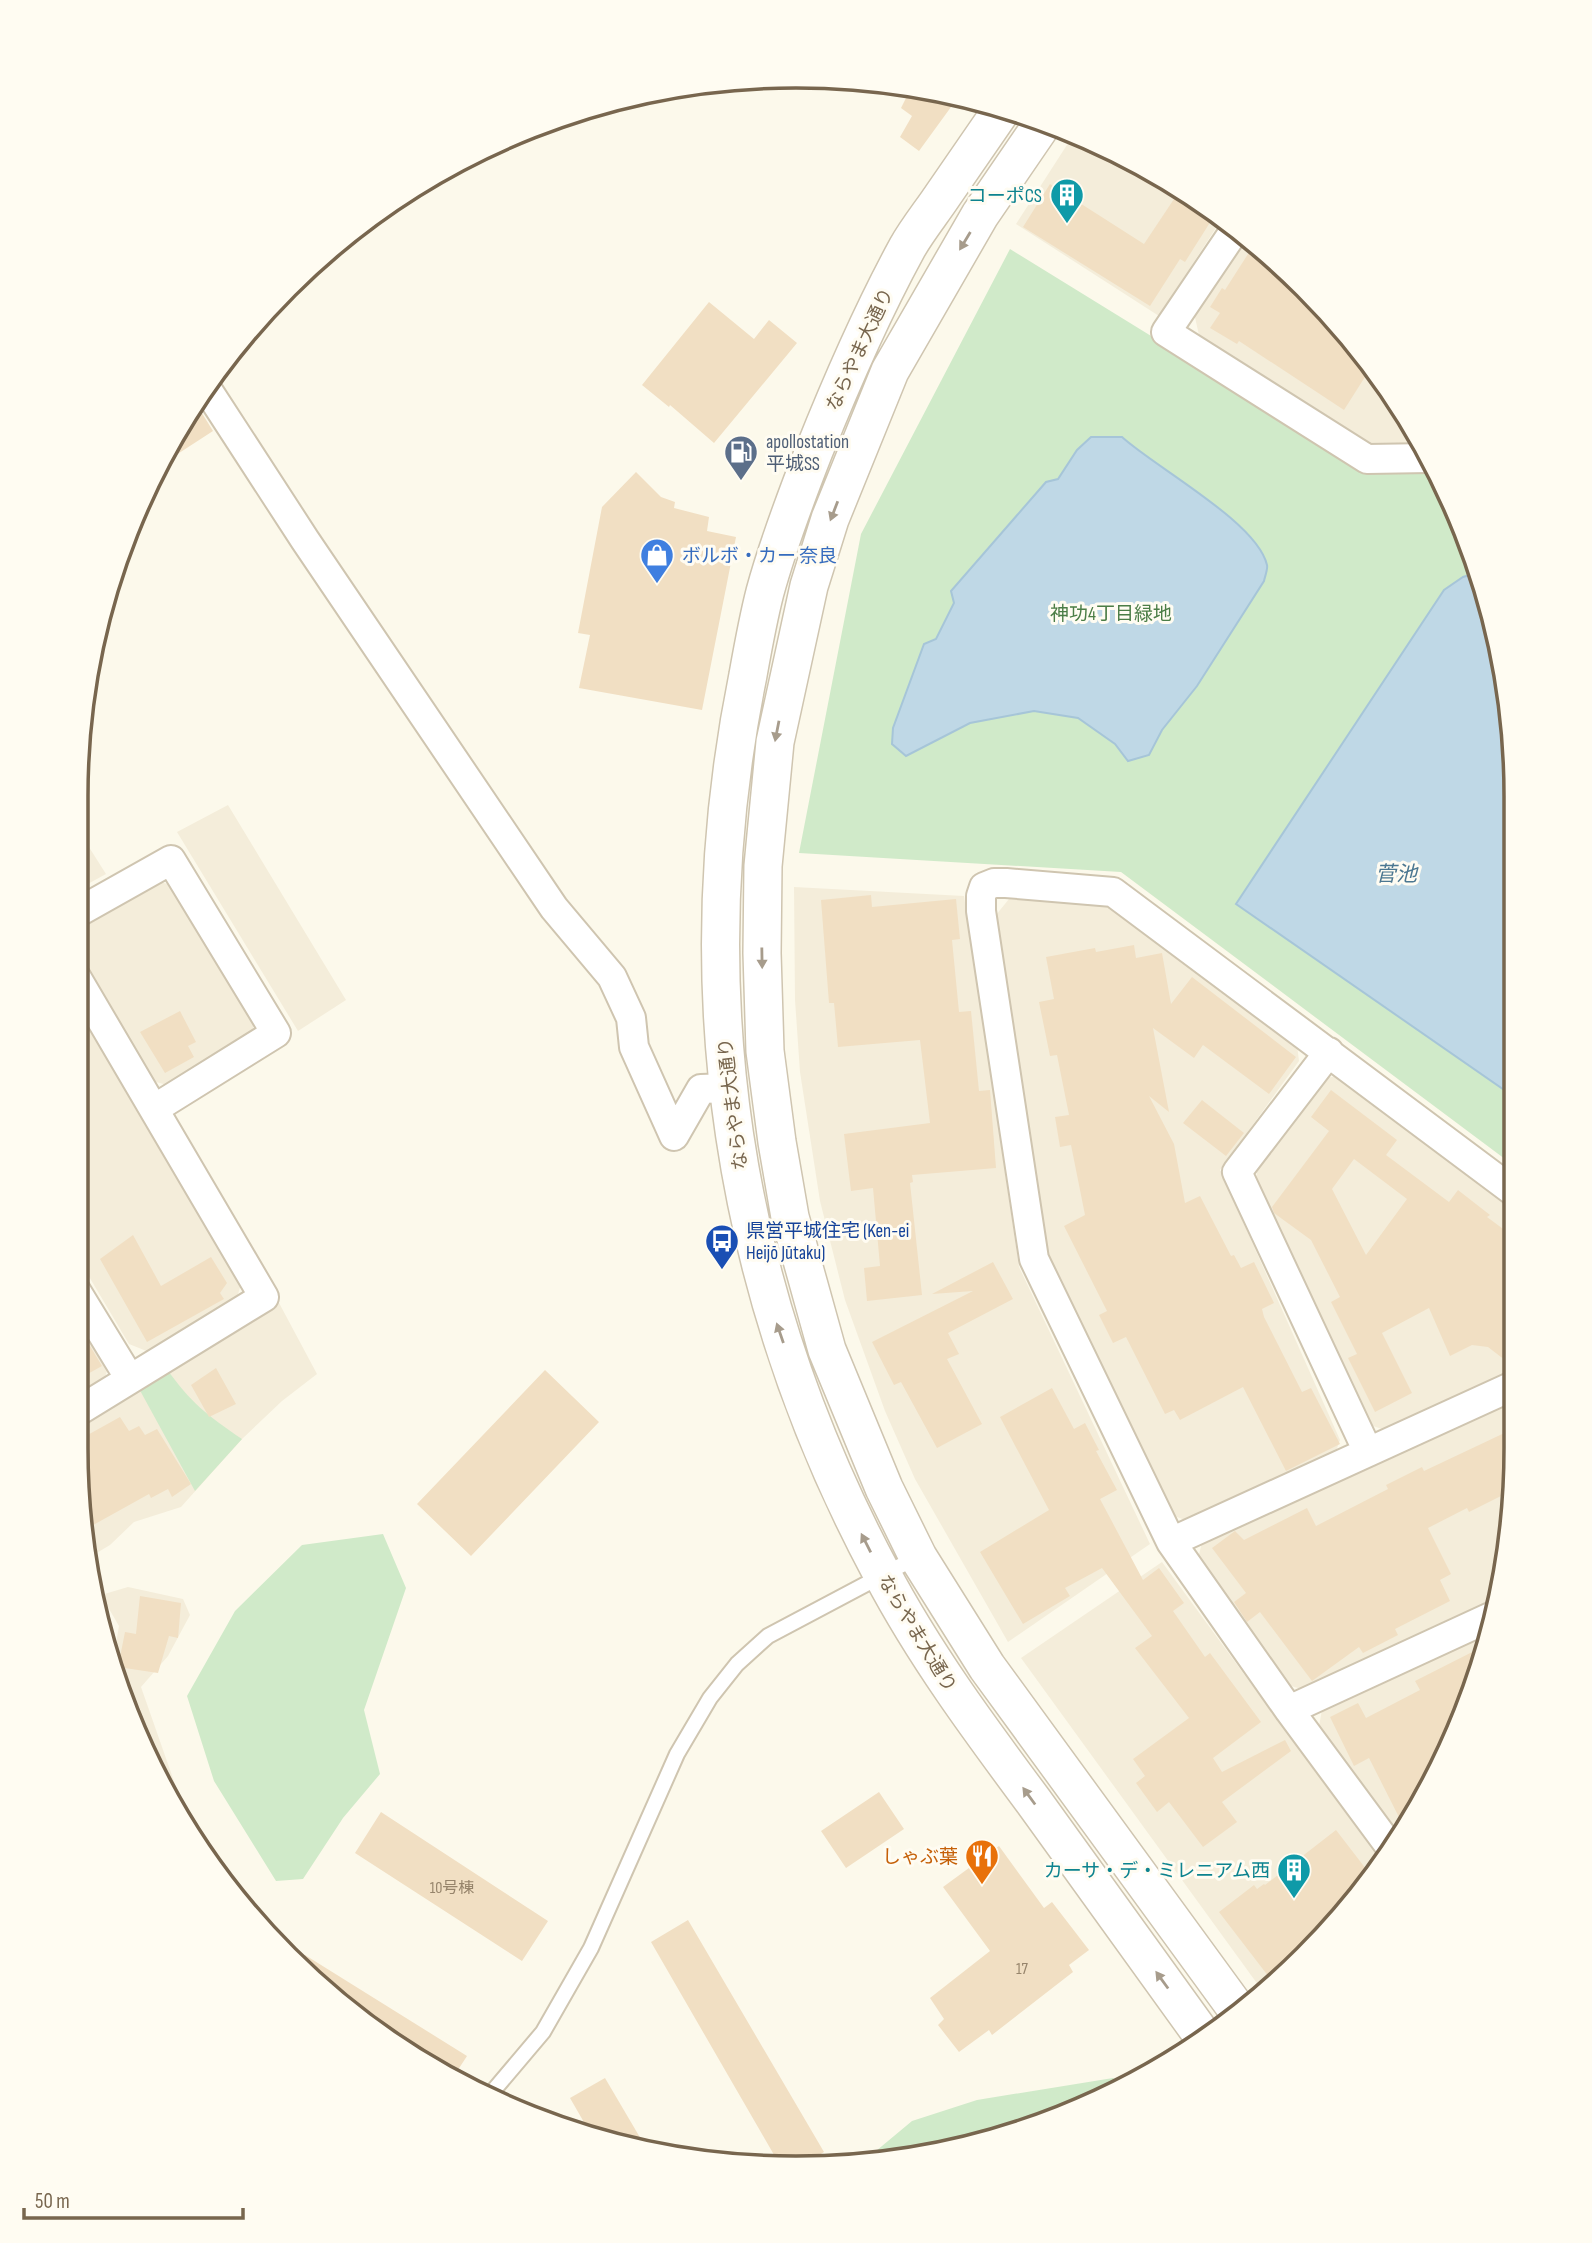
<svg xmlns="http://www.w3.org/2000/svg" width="1592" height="2243" viewBox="0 0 1592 2243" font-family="'Sofia Sans Condensed','Noto Sans JP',sans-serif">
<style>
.residential{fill:#f4edda}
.green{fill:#d0eac9}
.water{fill:#bfd8e6;stroke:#a6c5d8;stroke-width:2}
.building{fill:#f1dfc3;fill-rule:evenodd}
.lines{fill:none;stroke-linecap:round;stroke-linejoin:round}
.service-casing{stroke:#cfc5b0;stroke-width:18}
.minor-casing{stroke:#cfc5b0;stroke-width:32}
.tertiary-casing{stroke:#cfc5b0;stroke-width:40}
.service{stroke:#fff;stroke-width:14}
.minor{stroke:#fff;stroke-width:28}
.tertiary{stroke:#fff;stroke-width:37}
.oneway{fill:#a79c8c}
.labels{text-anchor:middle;stroke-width:6;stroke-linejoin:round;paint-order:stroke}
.number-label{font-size:16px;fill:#96846b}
.culture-label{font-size:19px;fill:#0d838f;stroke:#fffcf2;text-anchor:end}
.street-label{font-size:19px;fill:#78664e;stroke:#fffcf2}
.service-label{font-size:19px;fill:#4e5e75;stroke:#fffcf2;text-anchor:start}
.shop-label{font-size:19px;fill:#366cbe;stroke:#fffcf2;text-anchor:start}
.park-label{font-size:19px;fill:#4b7d46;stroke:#fffcf2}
.transit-label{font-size:19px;fill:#164399;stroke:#fffcf2;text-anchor:start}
.food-label{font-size:19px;fill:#c56008;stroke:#fffcf2;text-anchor:end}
.water-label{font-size:21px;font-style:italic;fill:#4b7791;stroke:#fffcf2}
.rim{fill:none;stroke:#78664e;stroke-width:3.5}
</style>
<rect width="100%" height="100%" fill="#fcf9eb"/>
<path class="residential" d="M1074 134 1114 149 1223 217 1159 316 1016 224Z
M1245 234 1338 320 1422 447 1372 448 1199 335 1194 313Z
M228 805 346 1000 298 1031 177 832Z
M75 825 106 874 75 891Z
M154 881 178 886 257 1014 250 1039 174 1087 149 1080 75 957 79 929Z
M794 887 964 896 1019 1267 1150 1544 1008 1642 915 1479 885 1411 845 1300 820 1201 800 1072 795 1000Z
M1009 899 1113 907 1297 1045 1299 1061 1220 1170 1340 1440 1336 1451 1185 1520 1169 1514 1047 1261 996 915Z
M75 1025 88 1027 242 1281 235 1304 154 1354 129 1344 75 1253Z
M1336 1076 1514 1209V1369L1385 1430 1370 1425 1256 1180 1258 1165 1322 1079Z
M278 1301 317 1374 282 1401 242 1439 181 1507 134 1522 110 1545 90 1557 75 1447V1422Z
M75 1303 110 1362 104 1380 75 1398Z
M1515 1400V1494L1498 1598 1302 1689 1287 1685 1197 1562 1202 1543Z
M1162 1562 1382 1863 1368 1885 1272 1989 1264 1993 1021 1658Z
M128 1587 183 1599 190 1615 168 1656 141 1687 197 1847 149 1765 112 1666 119 1626 101 1595Z
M1492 1632 1443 1765 1398 1836 1319 1726 1322 1710Z"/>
<path class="green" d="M1010 249 1367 469H1437L1443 478 1479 565 1511 702 1513 1165 1121 872 799 853 861 534Z
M166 1368C191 1403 207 1415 242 1439L195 1491 137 1385Z
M383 1534 406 1588 364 1710 380 1774 343 1818 303 1879 276 1881 214 1781 187 1696 235 1611 302 1545Z
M1113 2078 1126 2086 1115 2093 936 2154 864 2161 912 2121 977 2100Z"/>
<path class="water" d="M1091 437H1122C1156 468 1257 522 1267 565 1268 569 1265 576 1264 581L1197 686 1162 730 1149 755 1128 761 1115 744 1078 718 1034 711 970 723 906 756 892 744 893 728 924 644 936 639 954 603 951 591 1046 482 1058 479 1077 450Z
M1480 572 1511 702 1513 1096 1236 904 1444 590 1463 577Z"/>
<path class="building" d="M911 88 959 96 919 151 900 137 912 116 901 108Z
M1050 184 1144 244 1180 190 1216 213 1185 262 1180 259 1150 306 1023 227Z
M1255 243 1338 320 1370 369 1344 410 1239 341 1237 344 1210 328 1220 313 1210 307 1222 288 1225 290Z
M709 302 754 339 769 320 797 343 714 443 670 405 669 407 642 385Z
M195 402 213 431 156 468 172 436Z
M636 472 661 497 675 502 674 508 709 517 707 531 736 537 702 710 579 688 590 635 578 633 602 507Z
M871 895 872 907 956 899 960 939 952 940 959 1012 971 1011 979 1091 990 1090 996 1168 912 1175 913 1182 910 1183 922 1295 867 1301 864 1268 880 1266 873 1188 851 1191 844 1134 930 1123 920 1040 838 1047 834 1003H829L821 900Z
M1134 945 1136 958 1162 953 1171 1004 1192 977 1296 1057 1269 1094 1203 1045 1194 1058 1153 1028 1169 1112 1149 1096 1174 1144 1185 1203 1200 1196 1231 1256 1234 1255 1241 1268 1254 1262 1274 1303 1262 1309 1264 1317 1302 1392 1311 1388 1340 1444 1286 1471 1243 1387 1180 1420 1174 1410 1165 1414 1126 1337 1113 1343 1099 1315 1107 1311 1064 1226 1085 1215 1071 1145 1060 1147 1055 1117 1069 1115 1057 1055 1050 1056 1039 1002 1054 999 1046 957 1095 948 1096 952Z
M180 1011 196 1042 188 1046 194 1057 165 1073 140 1032Z
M1331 1090 1397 1140 1386 1155 1449 1202 1458 1190 1490 1215 1487 1217 1514 1237V1367L1488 1347 1472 1345 1450 1356 1429 1308 1382 1333 1412 1393 1375 1412 1348 1358 1357 1354 1331 1302 1340 1297 1311 1240 1274 1213 1272 1207 1329 1131 1311 1117ZM1354 1159 1407 1199 1366 1255 1332 1189Z
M1202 1100 1244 1133 1226 1156 1183 1123Z
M133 1235 161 1286 211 1257 227 1283 220 1293 224 1299 147 1342 100 1259Z
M993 1262 1013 1299 948 1333 959 1354 947 1359 982 1424 937 1448 901 1382 894 1385 872 1342 973 1291 932 1294Z
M75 1321 102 1366 75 1381Z
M216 1368 236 1404 209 1417 191 1385Z
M545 1370 599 1422 471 1556 417 1504Z
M1052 1388 1074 1429 1085 1423 1099 1450 1096 1451 1117 1490 1100 1499 1143 1580 1159 1568 1184 1603 1173 1611 1205 1657 1210 1653 1261 1722 1213 1758 1222 1772 1285 1740 1291 1751 1222 1802 1237 1822 1203 1847 1169 1802 1157 1812 1136 1783 1145 1776 1133 1759 1189 1718 1135 1648 1152 1636 1102 1568 1065 1588 1070 1596 1023 1624 980 1552 1049 1510 1000 1417Z
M120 1417 129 1431 139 1426 145 1435 157 1429 191 1484 172 1497 168 1489 151 1498 149 1494 86 1529 75 1442Z
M1515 1428V1489L1469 1512 1467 1508 1428 1528 1451 1574 1440 1580 1450 1601 1395 1629 1398 1635 1363 1653 1359 1647 1312 1681 1260 1612 1247 1622 1234 1602 1246 1593 1212 1548 1235 1531 1244 1540 1307 1508 1316 1526 1388 1489 1386 1485 1422 1467 1424 1471Z
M140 1596 181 1603 178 1638 169 1636 158 1673 118 1667 125 1632 136 1634Z
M1488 1644 1443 1765 1404 1827 1369 1758 1354 1766 1330 1717 1358 1703 1366 1718 1420 1690 1415 1681Z
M879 1792 904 1829 846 1868 821 1831Z
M381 1812 548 1921 522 1961 355 1853Z
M1336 1830 1373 1878 1275 1985 1219 1912 1254 1885 1257 1889 1264 1884 1265 1885Z
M999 1846 1044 1908 1052 1902 1089 1950 1069 1965 1073 1972 992 2035 989 2030 959 2052 938 2025 944 2019 930 1998 990 1951 943 1887Z
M688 1920 824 2152 798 2168 781 2167 651 1942Z
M305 1955 467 2056 452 2079 435 2071 321 1989 299 1964Z
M605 2078 645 2146 589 2131 570 2098Z"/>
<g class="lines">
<g class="service-casing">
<path id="service" d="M488 2097 543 2032 591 1948 677 1754 710 1698 737 1664 768 1636 917 1557"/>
</g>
<g class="minor-casing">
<path id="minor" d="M1237 227 1166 332 1367 459 1430 458
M205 386 305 540 554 908 612 977 631 1018 634 1047 674 1136 701 1089 728 1088
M75 914 171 860 276 1033 154 1109
M1329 1052 1237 1172 1368 1452
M75 1289 130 1379
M75 1413 264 1297 75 975
M1171 1542 1515 1385
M1289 1710 1495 1615
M1391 1848 1289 1710 1171 1542 1034 1259 981 911V896L984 887 994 883H1006L1113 892 1513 1191"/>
</g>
<g class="tertiary-casing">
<path id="tertiary" d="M1003 108C983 137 963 166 943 195 931 213 917 230 907 248 871 314 842 381 814 451 796 497 778 544 765 592 758 619 753 647 748 675 685 986 731 1292 881 1572 924 1654 979 1728 1034 1802 1090 1880 1146 1957 1202 2035
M1043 123 980 215 890 371 830 519 809 586 775 742 763 866 762 953 765 1051 777 1142 790 1217 827 1350 884 1488 918 1557 987 1667 1238 2011"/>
</g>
<use href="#service" class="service"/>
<use href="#minor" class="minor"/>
<use href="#tertiary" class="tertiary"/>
</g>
<defs><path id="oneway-solid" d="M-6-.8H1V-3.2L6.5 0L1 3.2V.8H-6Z" transform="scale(1.75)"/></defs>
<g class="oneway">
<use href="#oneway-solid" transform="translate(965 241) rotate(121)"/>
<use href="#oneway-solid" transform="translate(834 511) rotate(111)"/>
<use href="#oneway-solid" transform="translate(777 731) rotate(101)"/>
<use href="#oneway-solid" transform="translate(762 958) rotate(89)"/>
<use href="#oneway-solid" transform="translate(780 1333) rotate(-109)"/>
<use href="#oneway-solid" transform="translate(866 1543) rotate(-117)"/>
<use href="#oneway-solid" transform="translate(1029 1796) rotate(-126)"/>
<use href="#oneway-solid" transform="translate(1162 1980) rotate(-126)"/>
</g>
<defs>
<g id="building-pin" transform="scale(1.75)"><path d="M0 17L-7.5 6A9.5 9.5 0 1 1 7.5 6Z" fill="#0f9aa8" stroke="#fffcf2"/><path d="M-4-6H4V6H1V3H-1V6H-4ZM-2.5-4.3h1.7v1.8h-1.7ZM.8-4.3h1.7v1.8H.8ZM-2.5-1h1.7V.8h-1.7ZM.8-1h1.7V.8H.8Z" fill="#fff"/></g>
<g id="fuel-pin" transform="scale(1.75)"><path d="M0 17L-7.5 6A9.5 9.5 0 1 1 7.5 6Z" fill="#5c6f8a" stroke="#fffcf2"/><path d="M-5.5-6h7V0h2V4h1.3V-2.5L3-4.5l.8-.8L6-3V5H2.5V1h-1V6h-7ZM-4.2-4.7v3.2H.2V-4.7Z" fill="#fff"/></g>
<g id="shop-pin" transform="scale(1.75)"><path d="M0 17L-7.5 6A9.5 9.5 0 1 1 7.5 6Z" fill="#3f7fe0" stroke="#fffcf2"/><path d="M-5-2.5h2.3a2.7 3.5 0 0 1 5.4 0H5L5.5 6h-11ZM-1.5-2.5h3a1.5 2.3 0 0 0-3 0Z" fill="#fff"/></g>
<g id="bus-pin" transform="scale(1.75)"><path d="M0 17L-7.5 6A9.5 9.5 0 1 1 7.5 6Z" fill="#1a4fb4" stroke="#fffcf2"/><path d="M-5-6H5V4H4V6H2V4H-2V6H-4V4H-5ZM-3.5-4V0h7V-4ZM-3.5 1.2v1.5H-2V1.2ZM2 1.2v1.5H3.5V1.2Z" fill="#fff"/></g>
<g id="restaurant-pin" transform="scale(1.75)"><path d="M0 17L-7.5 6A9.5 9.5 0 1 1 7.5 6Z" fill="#e8710a" stroke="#fffcf2"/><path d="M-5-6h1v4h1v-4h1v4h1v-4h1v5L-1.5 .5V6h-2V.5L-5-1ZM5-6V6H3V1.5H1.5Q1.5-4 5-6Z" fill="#fff"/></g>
</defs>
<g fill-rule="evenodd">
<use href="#building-pin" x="1067" y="195"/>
<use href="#fuel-pin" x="741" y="452"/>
<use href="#shop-pin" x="657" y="555"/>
<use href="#bus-pin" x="722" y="1241"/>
<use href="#restaurant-pin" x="982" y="1856"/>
<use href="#building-pin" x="1294" y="1870"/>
</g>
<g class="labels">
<g class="number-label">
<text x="452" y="1893">10号棟</text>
<text x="1022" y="1974">17</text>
</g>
<g class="culture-label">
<text x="1042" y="202">コーポCS</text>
<text x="1270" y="1877">カーサ・デ・ミレニアム西</text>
</g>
<g class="street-label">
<text transform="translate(859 349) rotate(-65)" y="7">ならやま大通り</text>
<text transform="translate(732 1104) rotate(-97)" y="7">ならやま大通り</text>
<text transform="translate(918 1633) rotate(59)" y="7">ならやま大通り</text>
</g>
<g class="service-label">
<text x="766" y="448">apollostation<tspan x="766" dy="22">平城SS</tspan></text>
</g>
<g class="shop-label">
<text x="682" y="562">ボルボ・カー 奈良</text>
</g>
<g class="park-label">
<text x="1111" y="620">神功4丁目緑地</text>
</g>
<g class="transit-label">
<text x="746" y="1237">県営平城住宅 (Ken-ei<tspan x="746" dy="22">Heijō Jūtaku)</tspan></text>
</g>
<g class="food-label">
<text x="958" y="1863">しゃぶ葉</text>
</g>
<g class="water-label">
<text x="1396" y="881">菅池</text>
</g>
</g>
<path d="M0 0H1592V2243H0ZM796 88H796A708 708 0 0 1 1504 796V1448A708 708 0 0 1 796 2156H796A708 708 0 0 1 88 1448V796A708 708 0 0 1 796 88Z" fill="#fffcf2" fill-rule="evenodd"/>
<path class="rim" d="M796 88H796A708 708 0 0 1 1504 796V1448A708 708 0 0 1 796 2156H796A708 708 0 0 1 88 1448V796A708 708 0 0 1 796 88Z"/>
<path d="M24 2208v10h219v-10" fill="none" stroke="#78664e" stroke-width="3.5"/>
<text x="35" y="2208" font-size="21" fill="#78664e" stroke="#fffcf2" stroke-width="5" paint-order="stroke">50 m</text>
</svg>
